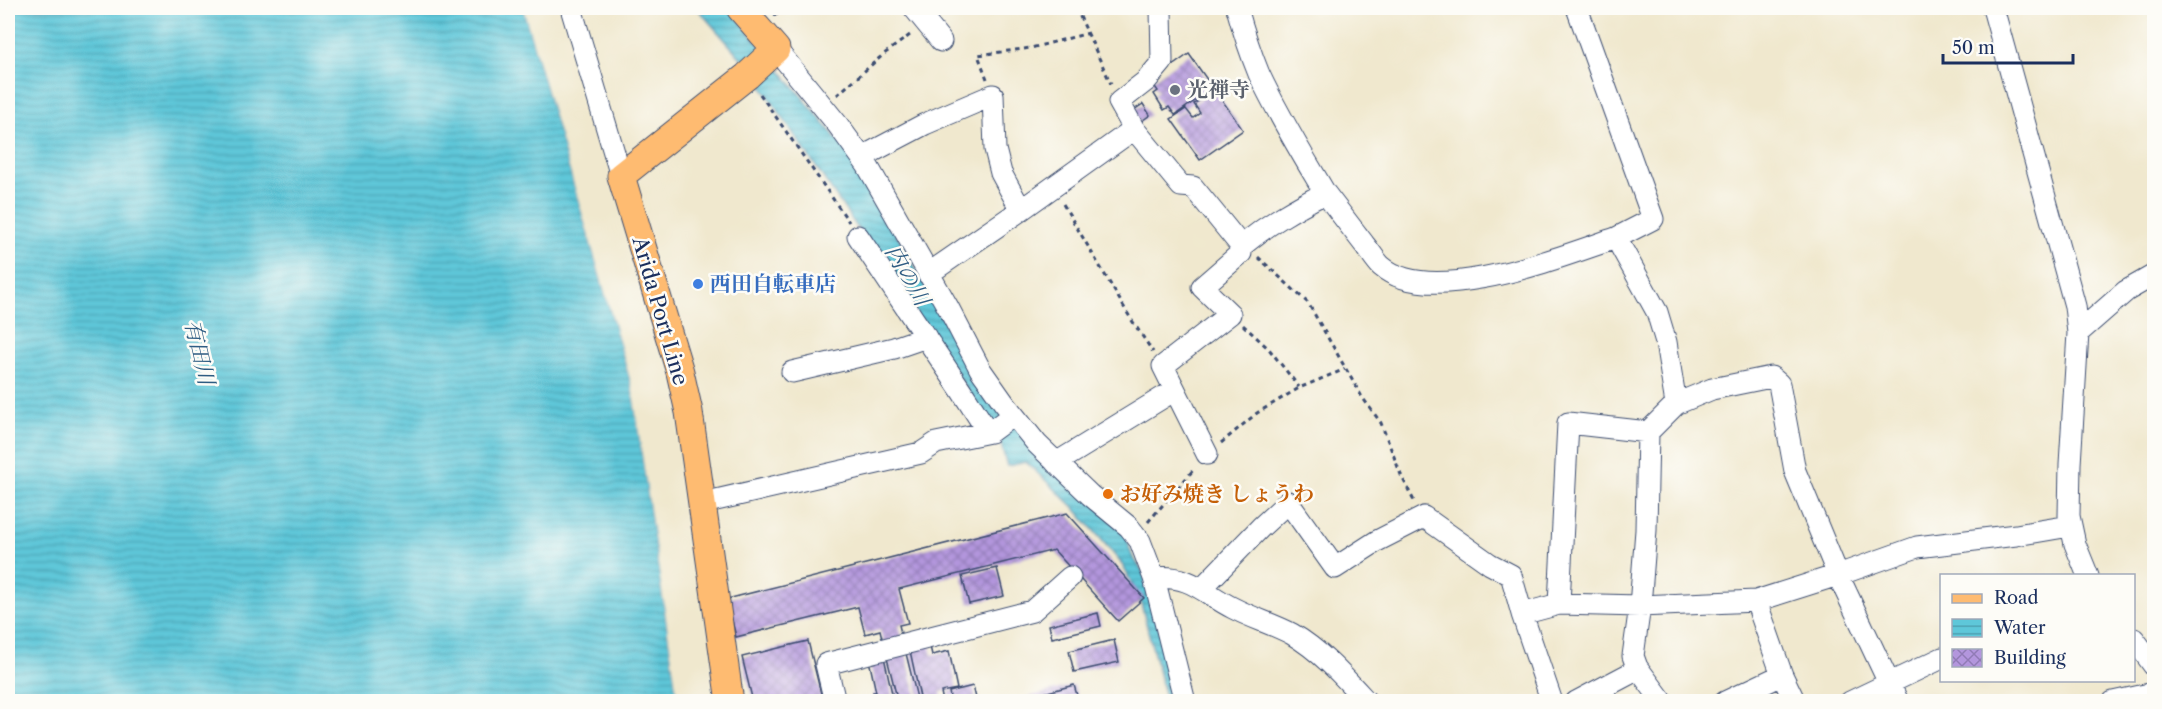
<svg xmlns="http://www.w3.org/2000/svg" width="2162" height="709" viewBox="0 0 2162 709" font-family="'Libre Caslon Text','Noto Serif JP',serif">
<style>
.water{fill:url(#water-rules);stroke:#3c7b9c;stroke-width:1.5}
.pier{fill:#f0e8ce}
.building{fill:url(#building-cross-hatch)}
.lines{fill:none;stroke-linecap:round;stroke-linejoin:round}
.minor-casing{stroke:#3b4b6f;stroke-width:23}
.major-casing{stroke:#3b4b6f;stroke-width:29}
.path{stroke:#3b4b6f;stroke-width:3;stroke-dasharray:4.5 4.5;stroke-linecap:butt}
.minor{stroke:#fff;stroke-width:21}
.major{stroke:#febb71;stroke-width:27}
.worship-dot{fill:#6b7280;stroke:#fdfcf7;stroke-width:2}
.shop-dot{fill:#3f7fe0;stroke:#fdfcf7;stroke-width:2}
.food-dot{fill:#e8710a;stroke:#fdfcf7;stroke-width:2}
.labels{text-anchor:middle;stroke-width:5;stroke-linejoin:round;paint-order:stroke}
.worship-label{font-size:21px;font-weight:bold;fill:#5b616d;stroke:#fdfcf7;text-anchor:start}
.shop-label{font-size:21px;font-weight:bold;fill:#366cbe;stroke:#fdfcf7;text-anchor:start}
.street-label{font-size:21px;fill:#1b2f5e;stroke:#fdfcf7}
.food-label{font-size:21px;font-weight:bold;fill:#c56008;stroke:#fdfcf7;text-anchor:start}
.water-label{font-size:22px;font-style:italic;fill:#2f5d83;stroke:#fdfcf7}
</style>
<defs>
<pattern id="water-rules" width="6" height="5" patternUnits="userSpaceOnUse" patternTransform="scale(1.5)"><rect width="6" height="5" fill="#5ec7d9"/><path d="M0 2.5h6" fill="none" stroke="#4da2b3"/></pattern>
<pattern id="building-cross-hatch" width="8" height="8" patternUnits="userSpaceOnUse" patternTransform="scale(1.5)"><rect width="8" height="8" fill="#b396dd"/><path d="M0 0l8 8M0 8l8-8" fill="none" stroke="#917bb6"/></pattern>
</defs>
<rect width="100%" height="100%" fill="#fdfcf7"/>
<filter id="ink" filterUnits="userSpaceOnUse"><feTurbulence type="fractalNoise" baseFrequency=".0167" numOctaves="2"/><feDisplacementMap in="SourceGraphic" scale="12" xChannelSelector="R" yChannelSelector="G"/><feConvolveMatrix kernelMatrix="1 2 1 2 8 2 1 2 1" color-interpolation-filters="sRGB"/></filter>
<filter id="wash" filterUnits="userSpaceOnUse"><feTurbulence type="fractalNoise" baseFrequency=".008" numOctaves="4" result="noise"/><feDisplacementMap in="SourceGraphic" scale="24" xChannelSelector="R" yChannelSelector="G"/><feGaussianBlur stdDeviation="1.35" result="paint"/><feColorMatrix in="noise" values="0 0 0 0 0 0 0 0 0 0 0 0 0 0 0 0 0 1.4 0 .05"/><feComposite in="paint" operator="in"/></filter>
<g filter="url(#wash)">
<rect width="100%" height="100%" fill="#f0e8ce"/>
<path class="water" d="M8 8H523L632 386 678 701H8Z
M697 8H729L859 166 972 371 1124 532 1132 556 1143 572 1180 701H1166L1140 599 1122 564 1074 507 1026 462 1007 466 1001 444 972 397 747 65Z"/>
<path class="pier" d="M523 8H526L635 385 681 702 678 701 632 386Z"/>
<g id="blocks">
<path class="building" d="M1189 54 1213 88 1175 115 1169 107 1164 110 1154 94 1158 91 1151 81Z
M1215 90 1243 130 1200 160 1171 119 1186 109 1193 118 1200 113 1194 104Z
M1143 104 1150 115 1139 123 1131 112Z
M1067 513 1144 598 1118 621 1054 550 899 589 908 623 899 625 918 702H898L880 630 865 634 858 607 736 637 727 599Z
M997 568 1004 596 969 604 962 576Z
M1098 613 1101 626 1052 638 1049 625Z
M1114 640 1119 662 1074 672 1069 651Z
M808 641 823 702H753L742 657Z
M929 642 932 655 949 651 957 689 941 692 943 702H921L909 646Z
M884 657 893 698 875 702 873 692H876L869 660Z
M1074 685 1079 702H1014V701Z
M973 686 977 702H951L949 692Z"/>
</g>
</g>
<g filter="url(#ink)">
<use href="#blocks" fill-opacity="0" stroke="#3b4b6f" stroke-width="1.5"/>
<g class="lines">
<g class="minor-casing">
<path id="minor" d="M571 8 621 176
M914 8 941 41
M1161 8 1162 62 1146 81 1119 102 1134 129 1181 186 1193 187 1241 246
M1237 8C1243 30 1250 52 1259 74 1278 115 1302 154 1325 193
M1577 8 1653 219 1616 238 1657 312 1666 342 1676 404
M1993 8 2075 306 2078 333 2070 464 2069 516 2075 544 2088 576
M776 49 838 125 867 165 949 309 980 369 1004 403 1037 444 1090 495 1129 527 1140 541 1154 578 1185 702
M862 157 925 124 993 95 995 149 1001 173 1021 210 928 274
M1021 210 1134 129
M858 236 961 390 988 432
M2078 333 2126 291 2154 275
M792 372 894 348 926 337
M1207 454 1163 366 1230 314 1202 287 1241 253V246L1244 244C1271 222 1294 209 1325 193 1338 210 1351 227 1364 244 1370 251 1375 260 1381 266 1430 309 1562 256 1616 238
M1056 463 1175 390
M703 503 921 453 936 443 990 432 1013 415
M1154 578C1191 574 1203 593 1233 608 1252 618 1273 624 1292 634 1321 651 1344 677 1367 702
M1202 588 1261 527 1288 502 1335 568 1377 541 1424 517 1490 564 1511 575 1522 614 1552 702
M1756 601 1782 675 1795 702
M1559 604 1568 423 1648 432
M1522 614 1559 604 1640 606 1756 601 1838 575 1917 547 2016 535 2070 526
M2134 639 2154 666
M835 702 826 664 1032 611 1070 577
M1576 702 1629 674 1637 667
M1663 702 1637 667 1633 656 1640 606 1646 530 1648 432 1676 404 1712 389 1771 377 1779 384 1795 471 1838 575 1898 702
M1725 702 1782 675
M1850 702 1942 658
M2113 702 2154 693"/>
</g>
<g class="major-casing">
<path id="major" d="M730 702 689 412 680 372 621 176 747 76 776 49 740 8"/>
</g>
<path class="path" d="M1076 8 1111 84
M774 15 788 8
M987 79 978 55 1031 48 1089 33
M760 94 849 222
M837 95 884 54 910 35
M1063 204 1131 319 1153 352
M1258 257 1308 303 1362 397 1381 423 1401 475 1414 501
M1243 325 1269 349 1299 387
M1221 443 1257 413 1299 388 1345 369
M1148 522 1195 468"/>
<use href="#minor" class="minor"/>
<use href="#major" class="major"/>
</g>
</g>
<circle class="worship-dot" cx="1175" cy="90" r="6"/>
<circle class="shop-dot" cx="698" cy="284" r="6"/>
<circle class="food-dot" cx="1108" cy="494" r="6"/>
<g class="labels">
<g class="worship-label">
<text x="1187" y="97">光禅寺</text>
</g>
<g class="shop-label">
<text x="710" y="291">西田自転車店</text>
</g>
<g class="street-label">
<text transform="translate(660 311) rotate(74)" y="7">Arida Port Line</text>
</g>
<g class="food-label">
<text x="1120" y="501">お好み焼き しょうわ</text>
</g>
<g class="water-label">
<text transform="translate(908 275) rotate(60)" y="8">内の川</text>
<text transform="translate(200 352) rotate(77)" y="8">有田川</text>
</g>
</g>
<rect width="2162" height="709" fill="none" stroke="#fdfcf7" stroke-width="30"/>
<rect x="1940" y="574" width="195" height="108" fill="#fdfcf7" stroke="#a3aaba" stroke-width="1.5"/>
<rect x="1952" y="594" width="30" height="9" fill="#febb71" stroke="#a3aaba" stroke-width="1.5"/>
<text x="1994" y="604" font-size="18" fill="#1b2f5e">Road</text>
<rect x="1952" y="619" width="30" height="18" fill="url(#water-rules)" stroke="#a3aaba" stroke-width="1.5"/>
<text x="1994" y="634" font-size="18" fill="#1b2f5e">Water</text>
<rect x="1952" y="649" width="30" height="18" fill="url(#building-cross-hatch)" stroke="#a3aaba" stroke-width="1.5"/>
<text x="1994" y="664" font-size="18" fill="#1b2f5e">Building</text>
<path d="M1943 54v9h130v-9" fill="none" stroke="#1b2f5e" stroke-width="3"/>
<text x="1952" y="54" font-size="18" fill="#1b2f5e" stroke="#fdfcf7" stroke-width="4.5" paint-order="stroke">50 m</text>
</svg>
